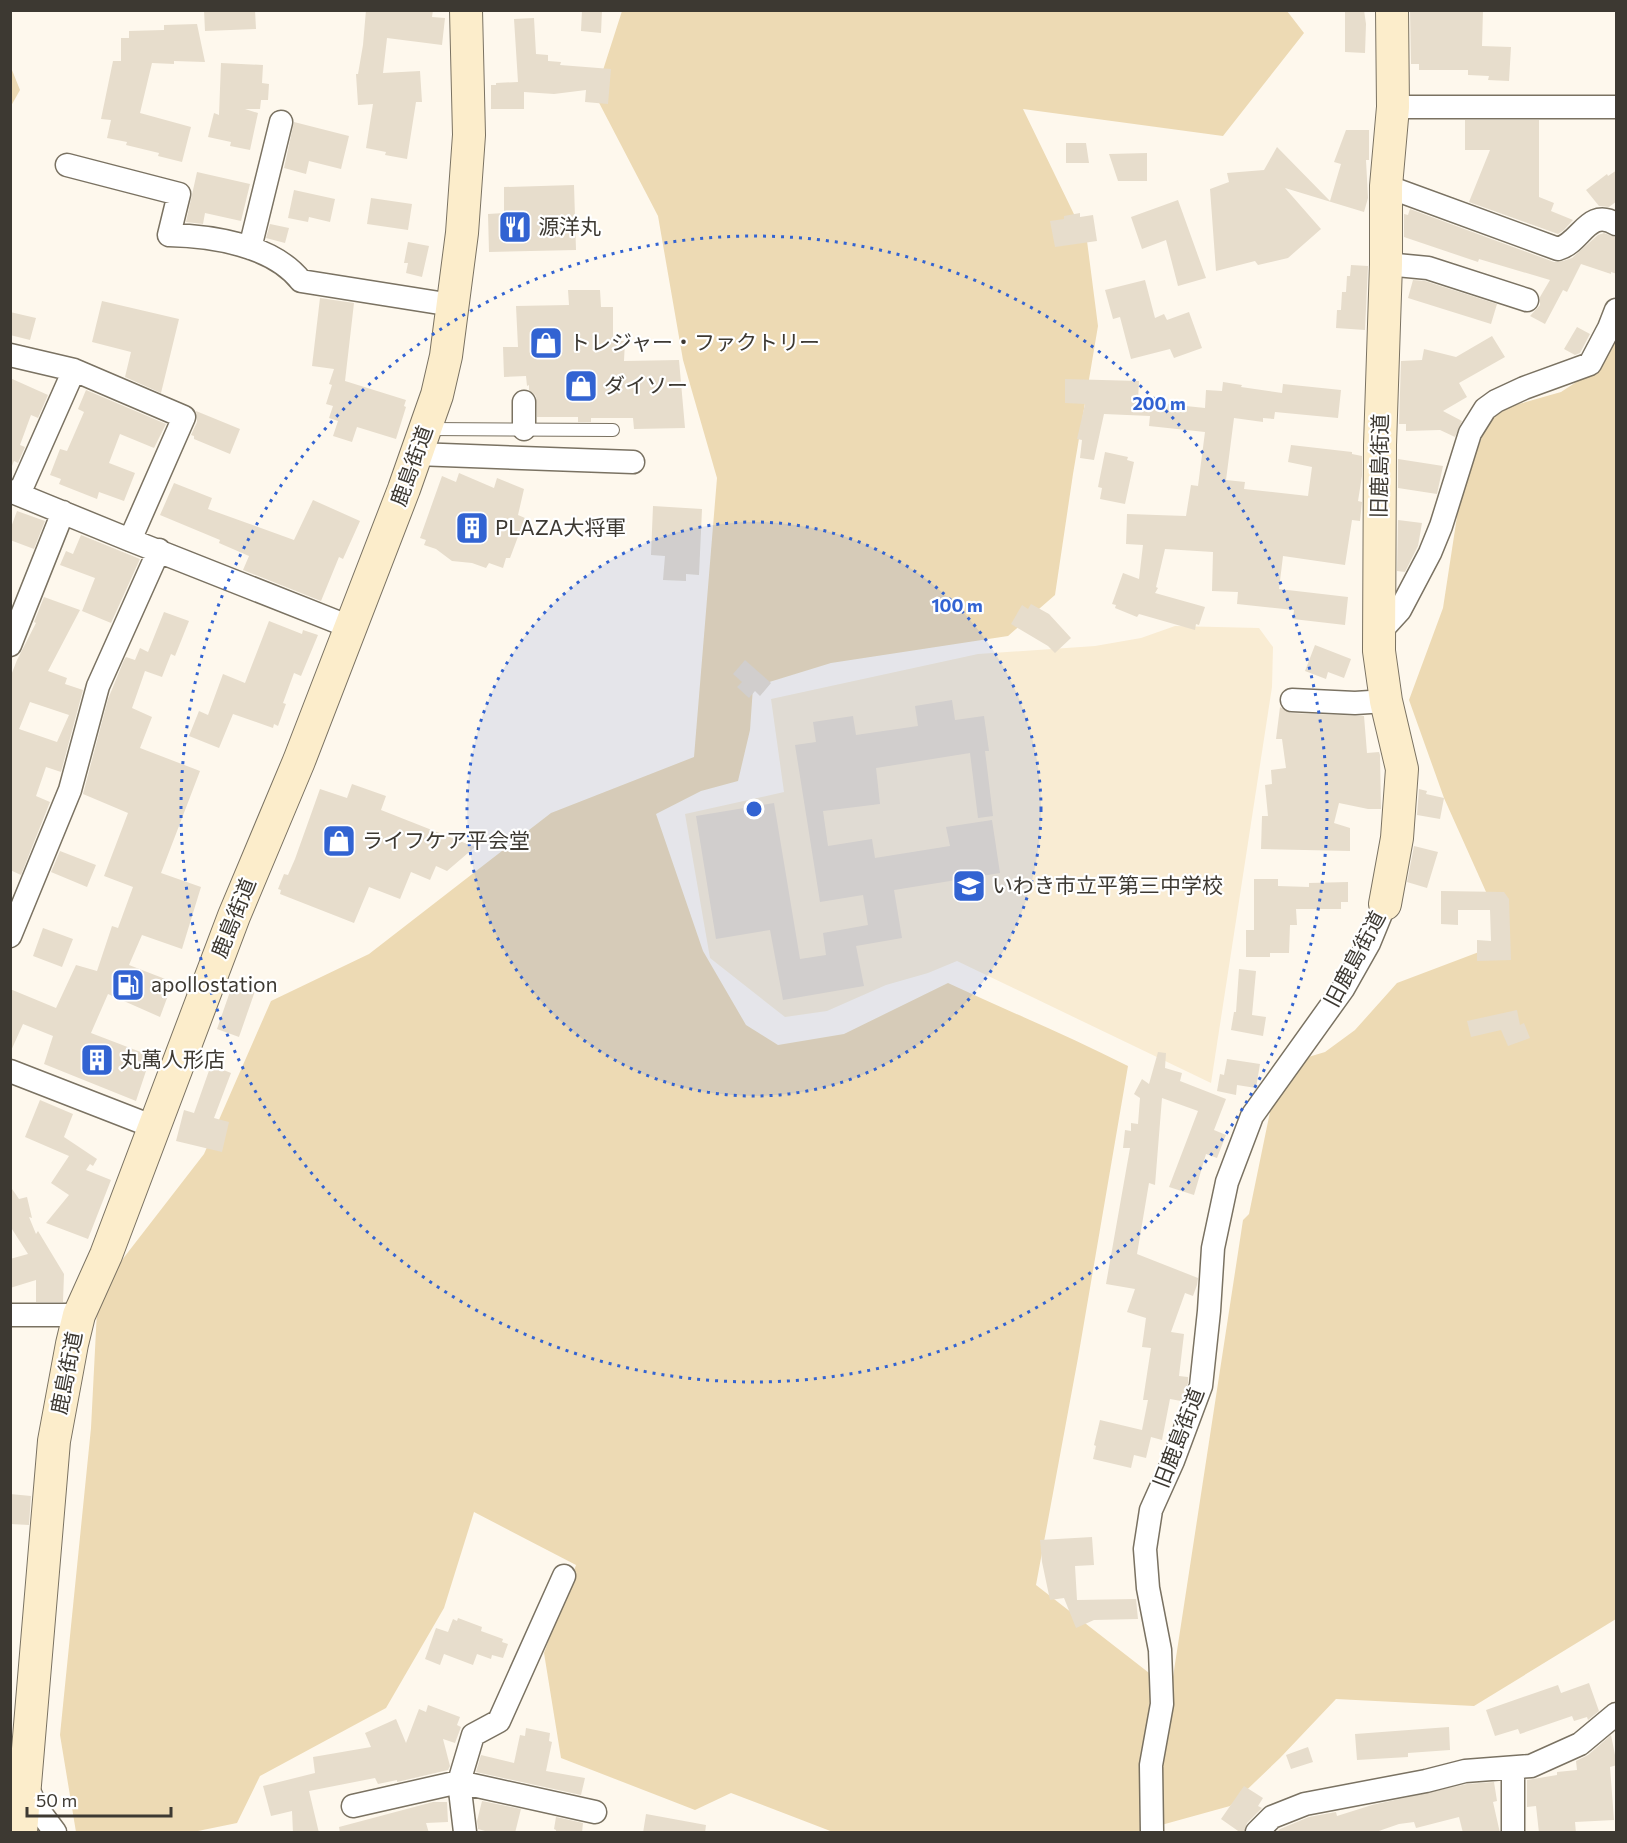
<svg xmlns="http://www.w3.org/2000/svg" width="1627" height="1843" viewBox="0 0 1627 1843" font-family="Commissioner,'Noto Sans JP',sans-serif">
<style>
.built{fill:#f9ecd3}
.green{fill:#eddab4}
.building{fill:#e7ddcc;fill-rule:evenodd}
.lines{fill:none;stroke-linecap:round;stroke-linejoin:round}
.lane-casing{stroke:#7a7262;stroke-width:14}
.street-casing{stroke:#7a7262;stroke-width:25}
.secondary-casing{stroke:#7a7262;stroke-width:34}
.lane{stroke:#fff;stroke-width:12}
.street{stroke:#fff;stroke-width:22}
.secondary{stroke:#fcedcb;stroke-width:32}
.ring{fill:none;stroke:#3263d2;stroke-width:3;stroke-dasharray:3 6}
.labels{text-anchor:middle;stroke-width:4.5;stroke-linejoin:round;paint-order:stroke}
.poi-label{font-size:21px;fill:#3d3932;stroke:#fff;text-anchor:start}
.street-label{font-size:21px;fill:#3d3932;stroke:#fff}
.centre{fill:#3263d2;stroke:#fff;stroke-width:3}
.ring-label{font-size:18px;text-anchor:middle;font-weight:bold;fill:#3263d2;stroke:#fff;stroke-width:4.5;stroke-linejoin:round;paint-order:stroke}
</style>
<rect width="100%" height="100%" fill="#fef8ed"/>
<path class="built" d="M1175 626 1259 628 1273 647 1272 687 1211 1083 957 961 928 973 886 985 827 1011 785 1017 710 958 685 814 784 792 771 699 978 654 1095 646 1141 638Z"/>
<path class="green" d="M622 11H1287L1304 33 1223 136 1023 109 1087 241 1098 326 1073 474 1055 595 1008 636 831 663 753 687 750 730 738 781 701 791 656 814 703 951 746 1025 778 1045 844 1034 948 983C1008 1011 1069 1036 1128 1066L1078 1358 1036 1585 1171 1690 1243 1220 1249 1214 1271 1107 1295 1061 1325 1052 1355 1030 1397 983 1508 941 1444 798 1409 700 1443 608 1460 497 1491 412 1561 392 1590 373 1616 335V1619L1474 1706 1336 1699 1280 1758 1230 1806 1136 1832H833L731 1793 695 1810 561 1758 544 1653 576 1565 474 1512 444 1608 386 1708 260 1776 237 1823 193 1832H76L60 1735 91 1428 98 1291 204 1154 271 1001 369 954 551 813 694 757 717 478 683 360 658 216 595 95Z
M10 65 20 90 11 106H10Z"/>
<path class="building" d="M204 10H255L256 29 205 31Z
M366 10H433L432 17 445 18 442 45 387 38 383 73 420 71 422 102H416L407 159 385 155 386 152 366 148 373 104 358 105 356 74H358L363 45Z
M582 10H602L601 33 581 31Z
M1345 10H1364L1366 24 1365 53 1345 52Z
M1410 10H1483L1482 46 1511 47 1509 81 1488 80 1489 76 1468 75V70H1419V64H1411Z
M534 18 536 54 548 55V61L561 62 560 65 611 69 608 104 585 102 586 90 554 94 524 92V109H491V85H496V83L518 82 514 19Z
M197 24 205 62 174 61V64L152 63 140 113 191 127 182 162 158 156 159 153 126 145 127 142 107 138 111 120 101 119 113 61H121V38H129V31L164 30V25Z
M221 63 263 65 262 83 269 84 268 100H261L260 109H245L258 113 250 150 230 146 231 142 208 137 214 113 219 115Z
M1465 120H1539V197L1554 203 1551 211 1573 220 1564 230 1558 234 1469 202 1490 150H1465Z
M294 122 349 136 341 169 309 161 306 174 284 168Z
M1346 130H1369V160H1366L1368 198 1364 212 1285 188 1321 229 1288 258 1258 265 1255 261 1216 271 1210 189 1229 182 1227 173 1264 170 1277 147 1330 201 1341 164 1334 162Z
M1066 143H1086L1089 163H1066Z
M1147 153V181H1118L1109 154Z
M1617 170V201L1609 207 1599 206 1586 190 1607 174 1608 176Z
M197 172 250 184 241 221 205 213 203 224 186 222Z
M574 185 576 250 489 252 488 214 504 213V187Z
M294 190 335 199 330 222 309 217 308 222 288 218Z
M371 198 412 204 408 230 367 224Z
M1178 200 1206 278 1178 286 1166 240 1142 249 1131 217Z
M1410 209 1554 262 1563 261 1572 258 1598 235 1604 233 1617 238V274L1611 272V274L1581 264 1567 292 1563 290 1545 324 1530 316 1540 305V297L1550 280 1479 259 1478 262 1404 237V214L1408 215Z
M1080 213V217L1093 215 1097 241 1055 247 1050 221 1064 219V216Z
M270 224 289 228 285 243 266 238Z
M408 242 429 246 422 277 406 273 408 263H404Z
M1351 265 1368 266 1365 330 1336 328 1337 310H1341L1342 292H1346L1347 276H1350Z
M1145 280 1155 318 1164 314 1167 320 1189 312 1202 348 1174 358 1170 349 1131 359 1120 317 1113 319 1105 290Z
M1413 280 1425 281 1497 304 1491 324 1408 298Z
M568 290H600L601 307H613V341H625L624 361 679 360 685 428 634 429 633 418H591V422H578V417H537L536 396 529 390V385L527 386 526 376 504 377 503 347H518L516 306 569 305Z
M320 298 354 303 345 381 406 400 404 406 406 407 396 439 357 427 352 442 333 436 338 421 329 418 333 406 326 404 332 385 329 384 334 369 312 366Z
M102 301 179 319 161 393 125 377 131 352 92 342Z
M10 312 36 318 30 340 10 335Z
M1577 327 1590 334 1580 353 1575 355 1564 349Z
M1492 336 1505 357 1459 383 1467 397 1443 411 1462 421 1455 437 1440 430 1406 431V424H1399L1401 361 1422 360 1424 349 1456 357Z
M10 378 48 395 38 418 31 415 20 445 25 447 18 463 14 461 12 466Z
M1065 379 1139 381 1138 401 1205 408 1206 390 1222 391 1223 382 1242 385 1241 387 1282 393 1283 384 1341 390 1338 418 1275 412 1274 419 1263 418V422L1234 418 1226 480 1245 482 1244 489 1308 496 1312 467 1288 462 1291 445 1352 452V454L1362 456V476L1358 501 1362 502 1360 521 1352 520 1345 565 1283 556 1279 589 1348 597 1345 625 1293 619 1294 610 1237 604 1238 592 1212 591 1213 552 1165 549 1156 587 1158 588 1155 593 1205 607 1199 625 1196 624 1195 630 1139 614 1137 617 1115 608 1116 605 1112 604 1123 573 1139 579 1143 545 1126 544 1127 514 1186 516 1191 485 1198 486 1205 432 1149 426 1150 416 1104 414 1094 460 1080 458 1082 440 1077 439 1085 404 1065 403Z
M86 390 166 424 154 448 120 434 109 463 135 473 124 501 99 492 97 499 59 484 61 479 50 475 60 449 67 451 84 412 78 409Z
M196 411 240 429 230 454 194 439V436L191 435 197 422Z
M1105 452 1128 457 1127 460 1134 462 1125 504 1100 499 1102 488 1098 487Z
M1398 459 1443 466 1437 494 1398 488Z
M459 473 494 488 497 478 524 489 518 515 525 518 510 558H506L503 568 489 563 486 568 472 563 452 561 436 549 424 545 426 540 420 538 442 476 456 482Z
M174 483 212 498 208 509 294 540 313 500 360 521 343 559 339 557 321 601 243 570 249 556 219 543 220 540 160 515Z
M653 506 702 509 699 575 686 574V581L663 580 665 556 651 555Z
M17 511 45 521 34 549 10 540V530Z
M1398 520 1422 523 1418 546 1405 572 1397 571Z
M81 535 140 559 111 623 82 611 95 578 60 565 66 551 73 554Z
M44 597 80 610 48 671 67 678 65 684 83 690 61 772 46 767 36 796 50 802 21 875 10 870V678L17 660 36 623 34 622ZM30 702 69 715 57 742 19 729Z
M1031 604 1049 614 1071 638 1055 653 1048 646 1011 624 1022 605 1028 609Z
M164 612 189 621 175 656 171 654 162 677 145 671 132 708 152 717 140 748 200 771 161 873 201 887 182 949 142 935 129 965 173 982 160 1017 108 994 91 1033 151 1056 136 1101 44 1064 53 1036 23 1024 10 1053V989L56 1008 76 965 97 971 112 926 118 928 133 887 104 876 128 813 83 794 108 699 124 660 126 657 135 660 140 648 148 652Z
M269 621 302 634 303 630 318 635 301 676 294 673 283 703 286 704 278 726 274 724 273 728 233 714 219 748 189 736 199 711 208 715 223 674 245 683Z
M1315 645 1351 659 1344 678 1328 672 1326 679 1305 671Z
M745 660 771 683 760 696 755 691 749 698 737 687 742 682 733 674Z
M952 700 955 720 984 716 989 751H985L993 816 978 818 970 753 876 768 880 804 823 811 828 846 872 839 875 858 950 846 946 827 992 820 1000 873 894 890 902 938 856 946 864 986 783 1000 770 930 716 939 696 816 774 803 800 959 826 955 823 933 868 925 863 895 820 902 795 745 816 742 813 722 853 716 856 735 918 726 915 706Z
M1280 707 1291 713 1364 716 1367 753 1379 752 1380 755 1381 809H1368L1339 803 1334 823 1350 828V851L1261 849 1262 816H1268L1265 785 1272 784 1271 770 1286 768 1282 739H1276Z
M352 784 386 796 381 810 475 847 447 871 436 866 430 880 411 872 400 899 369 887 354 923 280 894 281 890 278 889 284 874 288 875 295 859 320 789 347 798Z
M1419 789 1427 791 1426 794 1444 798 1440 819 1417 815Z
M1414 846 1438 852 1427 888 1407 882Z
M60 851 96 865 87 887 51 872Z
M1254 879H1278V886L1309 887V883L1348 882V902H1341V909H1296L1297 925H1290L1289 953H1270V957H1246V930H1254Z
M1441 891 1504 892 1509 899 1511 960 1477 961V940L1491 941 1490 910H1458V925L1441 924Z
M43 928 73 939 62 967 33 956Z
M1239 969 1256 971 1252 1015 1266 1017 1263 1036 1231 1030 1234 1012H1236Z
M233 983 255 991 239 1037 217 1029Z
M1517 1010 1520 1025 1524 1023 1530 1038 1508 1046 1501 1030 1471 1037 1467 1021Z
M1158 1052 1166 1053 1165 1068 1182 1073 1180 1081 1226 1099 1214 1130 1226 1135 1217 1158 1206 1154 1194 1195 1169 1187 1198 1111 1162 1098 1155 1185 1149 1183 1137 1254 1198 1278 1197 1285 1193 1296 1185 1293 1171 1332 1184 1334 1179 1376 1188 1377V1383L1181 1401 1170 1399 1162 1440 1151 1437 1146 1458 1134 1455 1131 1468 1093 1459 1096 1446 1094 1445 1100 1420 1142 1430 1148 1400H1143L1151 1348 1142 1347 1146 1318 1127 1312 1135 1289 1106 1284 1130 1148H1123L1125 1130 1131 1131V1123L1138 1124 1140 1098 1134 1094 1142 1079 1149 1084Z
M1227 1059 1260 1064 1256 1088 1237 1085 1236 1095 1217 1091 1220 1074 1224 1075Z
M211 1065 231 1073 214 1118 229 1122 222 1152 176 1141 184 1110 194 1113Z
M40 1100 73 1114 64 1137 97 1159 93 1166 90 1164 86 1170 111 1180 88 1239 46 1223 69 1195 51 1183 69 1156 25 1137Z
M10 1186 19 1199 27 1197 32 1218 29 1217 36 1234 38 1231 64 1274 63 1302H36V1280L10 1288V1259L28 1254 10 1226Z
M10 1494 31 1496 29 1525 10 1524Z
M1092 1537 1094 1565 1075 1566 1077 1600 1136 1599 1138 1619 1094 1620 1076 1628 1064 1598 1050 1600 1042 1562 1040 1540Z
M458 1618 482 1627 481 1631 503 1639 502 1642 508 1644 503 1658 492 1655 491 1659 477 1654 473 1665 444 1654 440 1665 425 1659 436 1628 448 1632 453 1619 457 1621Z
M1589 1683 1599 1711 1588 1720 1587 1717 1574 1721 1572 1716 1520 1734 1518 1729 1495 1736 1486 1710 1558 1685 1561 1693Z
M428 1705 460 1717 457 1725 461 1727 455 1743 443 1739 450 1766 448 1770 397 1782V1780L378 1784 375 1778 309 1791 319 1833H293L292 1811 271 1816 263 1786 315 1773 313 1757 371 1747 365 1733 396 1719 406 1743 419 1709 426 1712Z
M1449 1727 1450 1750 1408 1753V1757L1357 1760 1355 1734Z
M526 1728 550 1733 549 1741 552 1742 546 1771 585 1778 581 1795 476 1772 481 1755 514 1763 520 1735 525 1736Z
M1611 1735 1617 1765 1610 1767 1614 1820 1575 1822 1576 1833H1539L1536 1806 1527 1807V1780L1557 1775V1772L1577 1770 1576 1761 1588 1755Z
M1308 1747 1313 1762 1291 1769 1286 1755Z
M1494 1782 1497 1801 1493 1802 1500 1833H1463L1459 1817 1416 1828 1414 1822 1399 1824 1373 1833H1276L1280 1829 1309 1817 1336 1812 1337 1816 1372 1805 1467 1784Z
M1244 1786 1263 1798 1258 1806 1262 1808 1247 1823 1244 1833H1241L1221 1819Z
M482 1801 521 1809 515 1833H492L478 1829 477 1821Z
M433 1802H447L448 1822 426 1823 429 1833H340L339 1827Z
M646 1814 706 1825 705 1833H643Z
M556 1817 583 1823 582 1833H556V1830L554 1829Z"/>
<g class="lines">
<g class="lane-casing">
<path id="lane" d="M427 429 613 430"/>
</g>
<g class="street-casing">
<path id="street" d="M1393 107H1616
M67 165 179 194 169 235C212 236 273 245 301 281L452 305
M1386 186 1558 249C1581 243 1588 207 1616 224
M250 248 281 122
M1386 264 1428 268 1527 300
M10 355 74 370 184 417 130 540
M524 402V429
M416 454 633 462
M10 491 130 540 350 627
M19 494 74 370
M1379 633 1400 610 1430 553 1441 526 1470 433 1485 409 1496 401 1524 388 1590 364 1609 328 1616 310
M10 645 63 512
M1292 700 1355 703 1386 701
M10 936 70 790 98 686 159 550
M10 1071 154 1127
M10 1315H79
M25 1783 37 1808 55 1832
M353 1806 459 1782 595 1812
M465 1832 459 1782 473 1735 499 1721 564 1576
M1152 1832 1151 1765 1162 1704 1160 1650 1148 1588 1145 1549 1151 1510 1173 1461 1201 1386 1209 1311 1213 1248 1227 1182 1252 1116 1343 989 1369 943 1385 904
M1257 1832 1272 1817 1305 1804 1426 1781 1465 1771 1531 1766 1580 1744 1616 1714
M1513 1832V1768"/>
</g>
<g class="secondary-casing">
<path id="secondary" d="M1385 904 1397 838 1402 769 1386 701 1379 651 1380 445 1386 264V186L1393 107 1392 10
M21 1832 54 1441 72 1344 79 1315 106 1255 234 916 299 761 404 489 437 395 446 356 462 233 469 135 466 10"/>
</g>
<use href="#lane" class="lane"/>
<use href="#street" class="street"/>
<use href="#secondary" class="secondary"/>
</g>
<circle cx="754" cy="809" r="287" fill="#3263d2" fill-opacity=".12"/>
<g class="ring">
<circle cx="754" cy="809" r="287"/>
<circle cx="754" cy="809" r="573"/>
</g>
<defs>
<g id="restaurant-square" transform="scale(1.725)"><rect x="-9" y="-9" width="18" height="18" rx="4" fill="#3263d2" stroke="#fff"/><path d="M-5-6h1v4h1v-4h1v4h1v-4h1v5L-1.5 .5V6h-2V.5L-5-1ZM5-6V6H3V1.5H1.5Q1.5-4 5-6Z" fill="#fff"/></g>
<g id="shop-square" transform="scale(1.725)"><rect x="-9" y="-9" width="18" height="18" rx="4" fill="#3263d2" stroke="#fff"/><path d="M-5-2.5h2.3a2.7 3.5 0 0 1 5.4 0H5L5.5 6h-11ZM-1.5-2.5h3a1.5 2.3 0 0 0-3 0Z" fill="#fff"/></g>
<g id="building-square" transform="scale(1.725)"><rect x="-9" y="-9" width="18" height="18" rx="4" fill="#3263d2" stroke="#fff"/><path d="M-4-6H4V6H1V3H-1V6H-4ZM-2.5-4.3h1.7v1.8h-1.7ZM.8-4.3h1.7v1.8H.8ZM-2.5-1h1.7V.8h-1.7ZM.8-1h1.7V.8H.8Z" fill="#fff"/></g>
<g id="school-square" transform="scale(1.725)"><rect x="-9" y="-9" width="18" height="18" rx="4" fill="#3263d2" stroke="#fff"/><path d="M0-5L7-2L0 1L-7-2ZM-4 1L0 2.5L4 1V4Q0 6-4 4Z" fill="#fff"/></g>
<g id="fuel-square" transform="scale(1.725)"><rect x="-9" y="-9" width="18" height="18" rx="4" fill="#3263d2" stroke="#fff"/><path d="M-5.5-6h7V0h2V4h1.3V-2.5L3-4.5l.8-.8L6-3V5H2.5V1h-1V6h-7ZM-4.2-4.7v3.2H.2V-4.7Z" fill="#fff"/></g>
</defs>
<g fill-rule="evenodd">
<use href="#restaurant-square" x="515" y="227"/>
<use href="#shop-square" x="546" y="343"/>
<use href="#shop-square" x="581" y="386"/>
<use href="#building-square" x="472" y="528"/>
<use href="#shop-square" x="339" y="841"/>
<use href="#school-square" x="969" y="886"/>
<use href="#fuel-square" x="128" y="985"/>
<use href="#building-square" x="97" y="1060"/>
</g>
<g class="labels">
<g class="poi-label">
<text x="538" y="234">源洋丸</text>
<text x="569" y="350">トレジャー・ファクトリー</text>
<text x="604" y="393">ダイソー</text>
<text x="495" y="535">PLAZA大将軍</text>
<text x="362" y="848">ライフケア平会堂</text>
<text x="992" y="893">いわき市立平第三中学校</text>
<text x="151" y="992">apollostation</text>
<text x="120" y="1067">丸萬人形店</text>
</g>
<g class="street-label">
<text transform="translate(412 466) rotate(-70)" y="7">鹿島街道</text>
<text transform="translate(1380 466) rotate(-89)" y="7">旧鹿島街道</text>
<text transform="translate(234 918) rotate(-68)" y="7">鹿島街道</text>
<text transform="translate(1355 959) rotate(-62)" y="7">旧鹿島街道</text>
<text transform="translate(67 1373) rotate(-79)" y="7">鹿島街道</text>
<text transform="translate(1179 1438) rotate(-69)" y="7">旧鹿島街道</text>
</g>
</g>
<circle cx="754" cy="809" r="9" class="centre"/>
<g class="ring-label">
<text x="1159" y="410">200 m</text>
<text x="957" y="612">100 m</text>
</g>
<rect width="1627" height="1843" fill="none" stroke="#3d3932" stroke-width="24"/>
<path d="M27 1807v9h144v-9" fill="none" stroke="#3d3932" stroke-width="3"/>
<text x="36" y="1807" font-size="18" fill="#3d3932" stroke="#ffffff" stroke-width="4.5" paint-order="stroke">50 m</text>
</svg>
